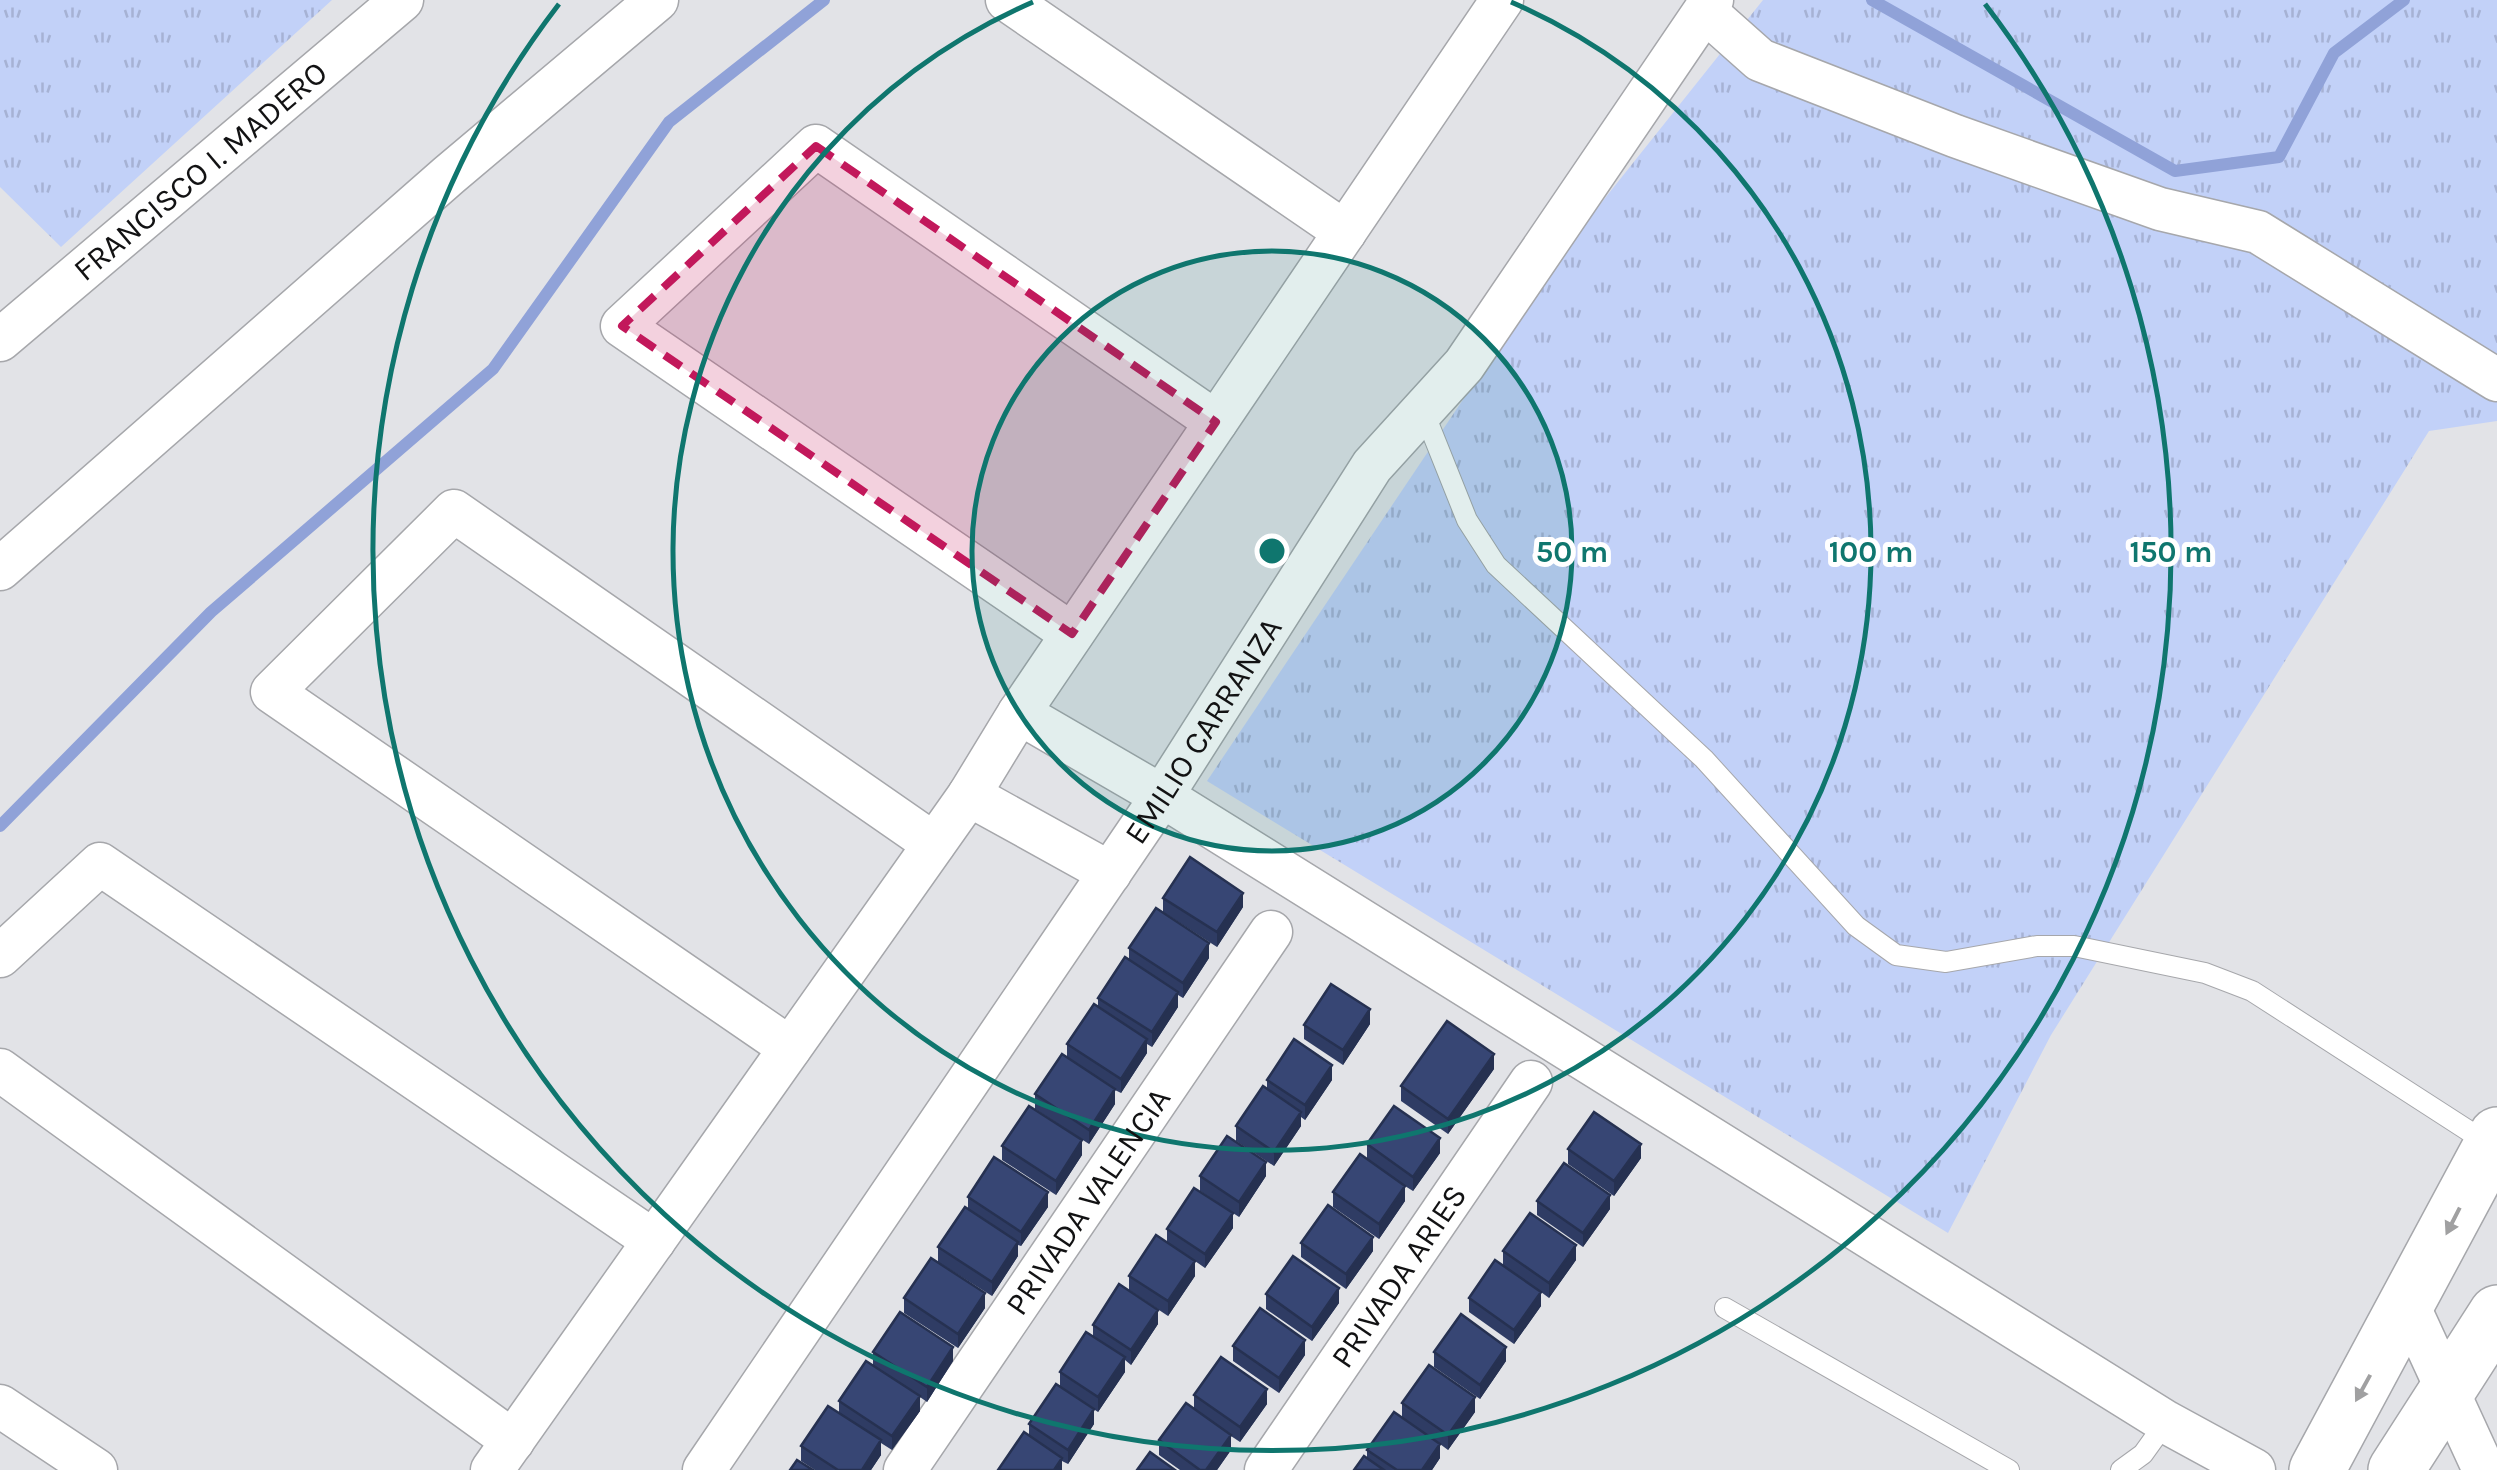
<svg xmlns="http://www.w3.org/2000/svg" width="2497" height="1470" viewBox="0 0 2497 1470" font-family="Karla,sans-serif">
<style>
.grass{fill:url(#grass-tufts)}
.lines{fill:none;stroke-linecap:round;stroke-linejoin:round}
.stream{stroke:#90a2d8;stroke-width:12}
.lane-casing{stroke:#a6a7ab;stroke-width:22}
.street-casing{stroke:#a6a7ab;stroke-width:45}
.secondary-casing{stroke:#a6a7ab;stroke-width:58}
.lane{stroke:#fff;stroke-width:20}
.street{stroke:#fff;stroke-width:42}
.secondary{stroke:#fff;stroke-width:55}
.wall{fill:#2f3c64}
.shaded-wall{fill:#263151}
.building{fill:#374674;stroke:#263151;stroke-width:2.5}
.oneway{fill:#a0a0a1}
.marked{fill:#c2185b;fill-opacity:0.2;stroke:#c2185b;stroke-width:8;stroke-dasharray:20 12;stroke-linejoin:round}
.ring{fill:none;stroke:#0f766e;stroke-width:5}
.labels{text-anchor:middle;stroke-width:10;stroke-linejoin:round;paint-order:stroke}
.street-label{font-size:32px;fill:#121213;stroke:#fff}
.centre{fill:#0f766e;stroke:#fff;stroke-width:5}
.ring-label{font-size:30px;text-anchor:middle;font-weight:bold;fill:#0f766e;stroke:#fff;stroke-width:10;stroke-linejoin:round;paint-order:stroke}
</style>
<defs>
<pattern id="grass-tufts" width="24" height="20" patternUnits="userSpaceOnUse" patternTransform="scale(2.5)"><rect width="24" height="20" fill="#c2d1f8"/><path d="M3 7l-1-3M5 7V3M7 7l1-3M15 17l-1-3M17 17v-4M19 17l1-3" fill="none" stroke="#a6b2d4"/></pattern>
</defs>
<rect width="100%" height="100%" fill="#e2e3e7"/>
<path class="grass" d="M0 0H332L61 247 0 187Z
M1763 0H2497V421L2429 431 2051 1035 1948 1233 1207 781 1562 252Z"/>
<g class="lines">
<path class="stream" d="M1872 0 2175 171 2279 157 2334 53 2404 0
M0 826 211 612 493 369 669 122 824 0"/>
<g class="lane-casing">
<path id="lane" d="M1423 410 1467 520 1496 565 1704 759 1856 926 1896 955 1946 962 2037 946H2074L2205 973 2252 991 2489 1144
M1725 1308 2009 1470
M2121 1470 2143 1454 2166 1422"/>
</g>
<g class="street-casing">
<g id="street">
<path d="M1007 0 1345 232"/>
<path d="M1706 12 1760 60 1955 136 2160 209 2258 232 2497 380"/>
<path id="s1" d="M0 340 402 0"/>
<path d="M0 569 449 175 657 0"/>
<path d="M1072 634 622 326 816 146 1216 422"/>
<path d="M1019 713 1162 796 2166 1422 2254 1470"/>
<path d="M969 795 1110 873"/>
<path d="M0 956 100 864 654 1241"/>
<path d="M790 1048 272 692 454 511 934 844"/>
<path d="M0 1070 513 1441"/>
<path d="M2409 1307 2484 1470"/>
<path d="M0 1406 96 1470"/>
<path d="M492 1470 969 795 1019 713 1502 0"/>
<path id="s2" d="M704 1470 1162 796 1372 466 1464 365 1712 0"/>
<path id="s3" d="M905 1470 1271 932"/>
<path id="s4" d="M1266 1470 1531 1082"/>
</g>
</g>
<g class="secondary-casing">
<path id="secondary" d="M2317 1470 2497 1135
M2396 1470 2497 1313"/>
</g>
<use href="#lane" class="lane"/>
<use href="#street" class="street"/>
<use href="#secondary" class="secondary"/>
</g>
<path class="wall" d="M1163 898 1243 907 1217 947 1163 912Z
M1129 948 1209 958 1183 998 1178 995V1007L1152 1047 1147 1044V1053L1121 1093 1115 1090V1104L1089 1144 1035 1109V1094L1067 1057V1044L1098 1007V998L1129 960Z
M1370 1024 1343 1065 1304 1039V1025Z
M1494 1069 1448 1134 1401 1101V1086Z
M1267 1080H1332L1305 1120 1301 1117V1126L1274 1166 1236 1141V1126L1267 1089Z
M1367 1144 1440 1153 1413 1191 1405 1186V1201L1379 1239 1333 1207V1192L1367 1159Z
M1002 1146 1082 1155 1056 1195 1002 1160Z
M1568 1149 1641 1158 1614 1196 1568 1164Z
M1200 1176H1266L1239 1217 1200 1191Z
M968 1197 1048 1207 1021 1246 1018 1245V1256L992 1296 938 1262V1247L968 1208Z
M1537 1201 1610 1209 1583 1247 1537 1215Z
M1233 1228 1205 1268 1195 1261V1276L1168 1316 1129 1290V1276L1167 1243V1229Z
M1301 1243 1373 1251 1346 1289 1301 1257Z
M1503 1251 1576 1260 1549 1298 1541 1292V1306L1514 1344 1469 1312V1298L1503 1266Z
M1266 1294 1339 1303 1312 1341 1266 1309Z
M904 1298 985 1308 958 1348 904 1313Z
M1158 1324 1131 1365 1125 1360V1372L1098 1412 1060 1387V1372L1093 1336V1325Z
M1233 1346 1305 1355 1279 1393 1233 1361Z
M873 1352 953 1361 927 1402 920 1397V1411L892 1450 881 1443V1455L871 1470H815L801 1461V1446L839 1413V1401L873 1366Z
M1434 1352 1506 1361 1480 1399 1434 1367Z
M1194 1395 1267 1404 1240 1442 1231 1436V1450L1217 1470H1180L1159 1455V1440L1194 1409Z
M1402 1403 1475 1412 1448 1450 1440 1444V1458L1432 1470H1354L1367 1458V1450L1402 1417Z
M1029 1424H1094L1068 1464 1062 1461V1470L1029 1436Z"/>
<path class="shaded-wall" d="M1243 893V907L1217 947V932Z
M1209 943V958L1183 998V983Z
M1178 992V1007L1152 1047V1032Z
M1370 1009V1024L1343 1065V1050Z
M1147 1039V1053L1121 1093V1079Z
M1494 1054V1069L1448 1134V1119Z
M1332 1065V1080L1305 1120V1105Z
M1115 1089V1104L1089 1144V1130Z
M1301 1112V1126L1274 1166V1152Z
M1440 1138V1153L1413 1191V1177Z
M1082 1140V1155L1056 1195V1181Z
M1641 1144V1158L1614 1196V1181Z
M1266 1162V1176L1239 1217V1202Z
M1405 1186V1201L1379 1239V1224Z
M1048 1192V1207L1021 1246V1232Z
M1610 1195V1209L1583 1247V1233Z
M1233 1213V1228L1205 1268V1254Z
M1373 1237V1251L1346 1289V1274Z
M1018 1242V1256L992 1296V1282Z
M1576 1245V1260L1549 1298V1283Z
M1195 1261V1276L1168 1316V1301Z
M1339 1288V1303L1312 1341V1327Z
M1541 1292V1306L1514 1344V1330Z
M985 1293V1308L958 1348V1334Z
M1158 1310V1324L1131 1365V1350Z
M1305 1340V1355L1279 1393V1378Z
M953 1347V1361L927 1402V1387Z
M1506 1347V1361L1480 1399V1385Z
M1125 1357V1372L1098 1412V1397Z
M1267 1389V1404L1240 1442V1427Z
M920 1396V1411L892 1450V1436Z
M1475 1397V1412L1448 1450V1435Z
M1094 1409V1424L1068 1464V1450Z
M1231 1435V1450L1217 1470H1206Z
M881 1440V1455L871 1470H862Z
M1440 1444V1458L1432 1470H1422Z
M1062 1458V1470H1054Z"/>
<path class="building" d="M1190 857 1243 893 1217 932 1163 898Z
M1156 908 1209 943 1183 983 1129 948Z
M1125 957 1178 992 1152 1032 1098 998Z
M1331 984 1370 1009 1343 1050 1304 1025Z
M1094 1004 1147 1039 1121 1079 1067 1044Z
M1447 1021 1494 1054 1448 1119 1401 1086Z
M1294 1039 1332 1065 1305 1105 1267 1080Z
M1062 1054 1115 1089 1089 1130 1035 1094Z
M1263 1086 1301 1112 1274 1152 1236 1126Z
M1029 1106 1082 1140 1056 1181 1002 1146Z
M1394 1106 1440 1138 1413 1177 1367 1144Z
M1594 1112 1641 1144 1614 1181 1568 1149Z
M1227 1136 1266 1162 1239 1202 1200 1176Z
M1360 1154 1405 1186 1379 1224 1333 1192Z
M994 1157 1048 1192 1021 1232 968 1197Z
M1564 1163 1610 1195 1583 1233 1537 1201Z
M1194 1188 1233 1213 1205 1254 1167 1229Z
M1328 1205 1373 1237 1346 1274 1301 1243Z
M965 1207 1018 1242 992 1282 938 1247Z
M1530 1213 1576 1245 1549 1283 1503 1251Z
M1156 1235 1195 1261 1168 1301 1129 1276Z
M1293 1256 1339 1288 1312 1327 1266 1294Z
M931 1258 985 1293 958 1334 904 1298Z
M1495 1260 1541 1292 1514 1330 1469 1298Z
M1119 1284 1158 1310 1131 1350 1093 1325Z
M1260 1308 1305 1340 1279 1378 1233 1346Z
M900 1312 953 1347 927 1387 873 1352Z
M1461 1314 1506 1347 1480 1385 1434 1352Z
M1086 1332 1125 1357 1098 1397 1060 1372Z
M1221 1357 1267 1389 1240 1427 1194 1395Z
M866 1361 920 1396 892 1436 839 1401Z
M1429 1365 1475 1397 1448 1435 1402 1403Z
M1056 1384 1094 1409 1068 1450 1029 1424Z
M1186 1403 1231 1435 1206 1470H1200L1159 1440Z
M828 1406 881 1440 862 1470H838L801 1446Z
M1394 1412 1440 1444 1422 1470H1397L1367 1450Z
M1024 1432 1062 1458 1054 1470H998Z
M1150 1452 1175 1470H1137Z
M1364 1456 1384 1470H1354Z
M797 1460 813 1470H790Z"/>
<defs><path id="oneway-solid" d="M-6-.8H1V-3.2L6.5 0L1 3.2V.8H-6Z" transform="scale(2.5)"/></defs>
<g class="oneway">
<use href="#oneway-solid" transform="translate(2453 1221) rotate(117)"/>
<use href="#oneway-solid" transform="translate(2363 1388) rotate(119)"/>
</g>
<path class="marked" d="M816 146 1216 422 1072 634 622 326Z"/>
<circle cx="1272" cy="551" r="300" fill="#0f766e" fill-opacity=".12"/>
<g class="ring">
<circle cx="1272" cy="551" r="300"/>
<path d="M1511 2A599 599 0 1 1 1033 2"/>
<path d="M1985 4A899 899 0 1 1 559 4"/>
</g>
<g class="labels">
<g class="street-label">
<text dy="11" stroke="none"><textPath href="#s1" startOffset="262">FRANCISCO I. MADERO</textPath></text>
<text dy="11" stroke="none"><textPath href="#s2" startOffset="892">EMILIO CARRANZA</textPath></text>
<text dy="11" stroke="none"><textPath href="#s3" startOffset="325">PRIVADA VALENCIA</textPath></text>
<text dy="11" stroke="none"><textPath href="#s4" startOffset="235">PRIVADA ARIES</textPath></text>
</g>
</g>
<circle cx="1272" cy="551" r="15" class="centre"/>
<g class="ring-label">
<text x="1572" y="562">50 m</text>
<text x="1871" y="562">100 m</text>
<text x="2171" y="562">150 m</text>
</g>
</svg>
